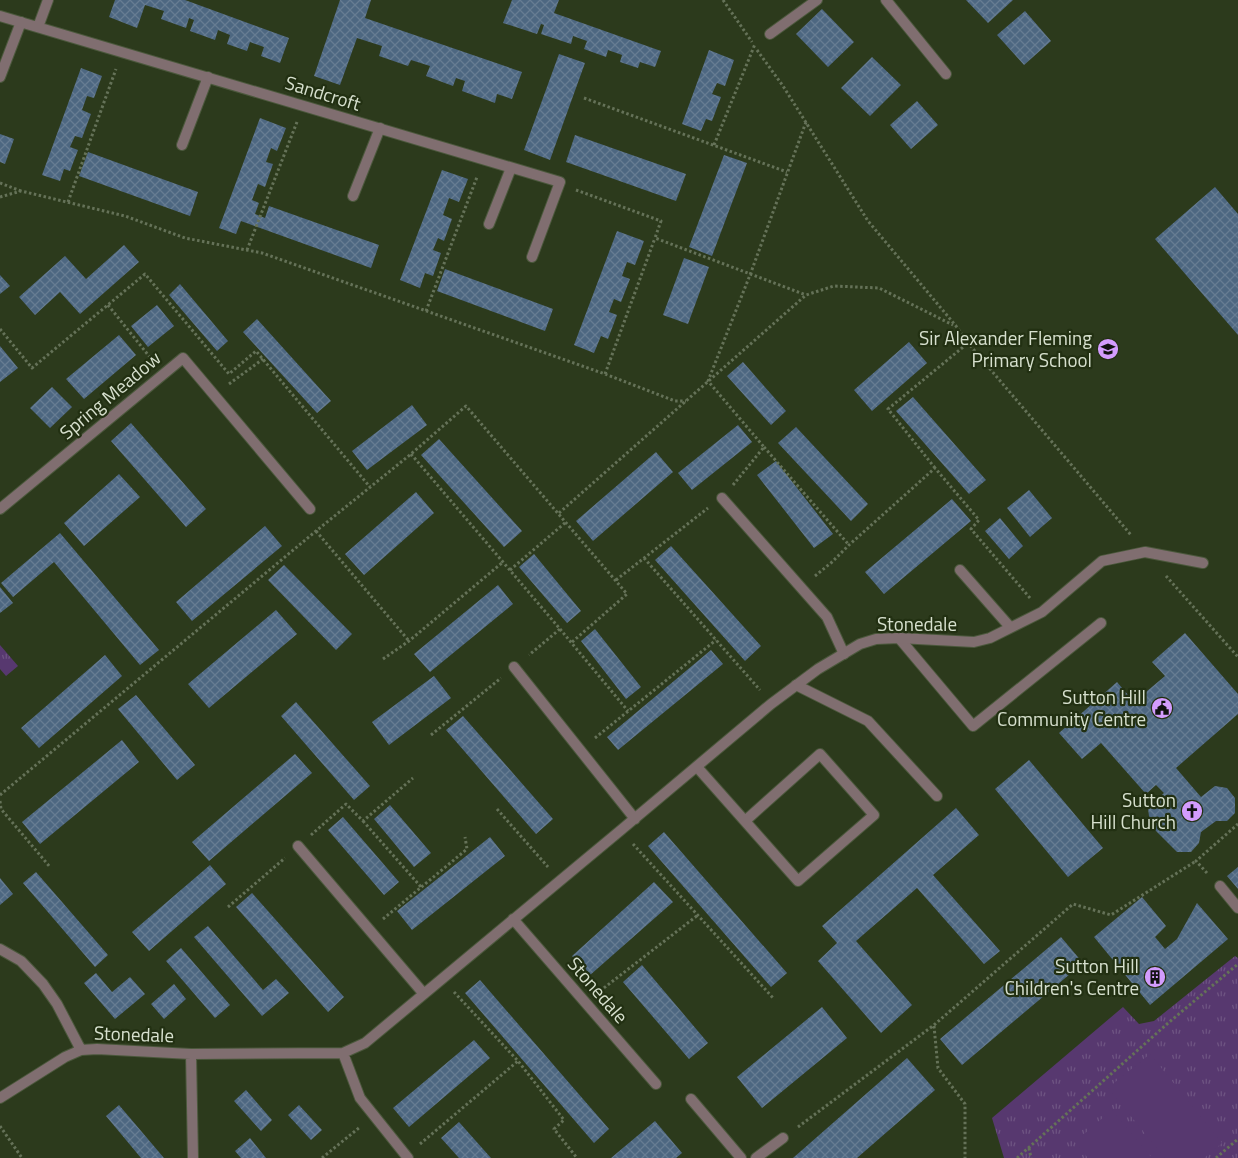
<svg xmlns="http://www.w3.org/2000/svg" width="1238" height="1158" viewBox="0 0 1238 1158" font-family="'Titillium Web',sans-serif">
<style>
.park{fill:url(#park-tufts)}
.pitch{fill:#57386f}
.building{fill:url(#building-cross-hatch)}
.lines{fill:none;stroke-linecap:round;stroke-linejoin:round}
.lane-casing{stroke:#4b583c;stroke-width:12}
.street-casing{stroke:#4b583c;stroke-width:12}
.path{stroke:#657258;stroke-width:3;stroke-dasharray:2.5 2.5;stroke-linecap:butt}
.lane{stroke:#806e70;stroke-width:10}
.street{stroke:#806e70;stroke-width:10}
.labels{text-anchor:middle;stroke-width:4.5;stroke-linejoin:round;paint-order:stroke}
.street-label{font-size:19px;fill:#d7e0ce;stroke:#223012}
.poi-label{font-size:19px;fill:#d7e0ce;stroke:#223012;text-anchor:end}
</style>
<defs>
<pattern id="park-tufts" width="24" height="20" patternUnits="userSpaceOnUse" patternTransform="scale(1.25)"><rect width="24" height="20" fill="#57386f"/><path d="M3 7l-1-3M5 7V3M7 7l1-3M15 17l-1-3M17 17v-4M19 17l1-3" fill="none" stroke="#6e5482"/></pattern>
<pattern id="building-cross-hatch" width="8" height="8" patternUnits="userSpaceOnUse" patternTransform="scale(1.25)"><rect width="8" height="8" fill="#4d6781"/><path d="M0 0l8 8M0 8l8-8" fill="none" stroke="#667c92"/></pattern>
</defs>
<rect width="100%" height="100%" fill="#2c3a1c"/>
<path class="park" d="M0 645 18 666 6 676 0 669Z
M1235 956 1238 958V1158H1004L992 1118 1123 1007 1139 1024 1154 1021Z"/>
<path class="pitch" d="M1150 1054 1222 1143 1204 1158H1165L1108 1088Z
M1112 1110 1152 1158H1088L1075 1142Z"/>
<path class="building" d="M115 0H185L289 38 280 63 261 56 264 47 250 42 247 51 227 44 230 35 218 30 215 40 190 31 194 20 189 18 186 28 161 19 164 11 145 5 137 28 109 17Z
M340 0H371L365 18 522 72 512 99 497 94 495 103 462 91 465 81 456 78 453 86 426 76 430 66 411 60 408 66 379 56 382 46 357 38 340 85 314 76Z
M512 0H559L554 13 661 51 655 67 640 62 638 68 620 62 622 55 608 50 606 57 584 49 587 41 573 36 571 44 541 34 544 25 541 24 537 34 503 23Z
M966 0H1013L988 23Z
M822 9 854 42 828 67 796 34Z
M1025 11 1051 41 1024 65 997 35Z
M709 50 734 60 725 86 717 83 712 94 721 97 712 121 706 119 701 131 682 124Z
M559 54 585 63 550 160 524 150Z
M872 57 901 85 870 116 841 88Z
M81 68 102 76 94 98 87 96 82 110 91 114 82 138 75 136 70 147 78 150 70 171 64 169 60 181 42 175Z
M917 101 938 125 911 149 890 125Z
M260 118 286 128 277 151 271 148 266 162 273 164 265 187 258 184 252 200 259 203 255 214 265 218 269 206 379 245 371 268 241 221 236 234 219 228Z
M0 134 14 139 5 164 0 162Z
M575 135 686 174 676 201 566 162Z
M88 152 198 192 190 216 79 176Z
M724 155 747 163 712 256 689 247Z
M442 170 468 179 459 202 449 198 443 215 452 219 444 241 438 238 433 250 441 253 433 276 425 273 420 288 400 280Z
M1215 187 1238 214V335L1155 239Z
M617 231 644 241 635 265 627 262 622 276 630 279 621 302 614 299 609 312 617 315 608 339 601 336 594 353 574 345Z
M124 245 139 262 80 314 60 292 35 315 19 297 65 256 86 279Z
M684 258 709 267 688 324 663 315Z
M445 269 553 309 545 331 437 291Z
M0 275 10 286 0 294Z
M180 284 228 341 217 351 169 295Z
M157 305 174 326 148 347 131 326Z
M257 319 331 401 317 413 243 332Z
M119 335 136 355 84 399 66 379Z
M909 342 927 363 872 411 854 390Z
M0 346 18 368 0 382Z
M743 362 786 411 771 425 727 376Z
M52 387 72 407 50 428 30 408Z
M913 397 986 480 969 494 896 411Z
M412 405 427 425 367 470 352 451Z
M131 423 206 509 186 527 111 441Z
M738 425 752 442 692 490 678 473Z
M796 427 868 504 851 521 778 443Z
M439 439 522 531 504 547 421 455Z
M656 452 673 472 593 541 576 521Z
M776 461 833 534 814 548 757 475Z
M119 474 140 497 84 546 64 523Z
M1029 490 1052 518 1030 537 1007 508Z
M416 492 434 513 364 575 345 554Z
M952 499 971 521 884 594 865 572Z
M1000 518 1023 546 1009 559 985 531Z
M265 526 282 546 192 621 176 602Z
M60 533 159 650 140 665 54 562 13 597 1 583Z
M671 546 761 646 745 661 655 560Z
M534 554 581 611 567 623 519 567Z
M284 565 352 634 336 650 268 580Z
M498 585 513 604 430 672 414 654Z
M0 587 13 603 0 613Z
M276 610 297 634 209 708 188 684Z
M595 629 641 687 626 699 581 641Z
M1185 633 1238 694V714L1176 768 1201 797 1215 786 1227 788 1235 798V813L1227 821H1216L1201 832 1199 843 1191 852H1177L1150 825 1148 808 1164 793 1156 785 1146 794 1101 743 1082 759 1059 733 1117 682 1134 702 1165 676 1152 662Z
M711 650 723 664 618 750 607 737Z
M105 655 122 676 39 748 21 728Z
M434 676 451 698 389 745 372 722Z
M136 695 195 765 177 780 118 709Z
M296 702 370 786 354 800 281 716Z
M463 716 553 819 536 834 446 730Z
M122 740 139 762 40 844 22 822Z
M295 754 312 773 209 861 192 842Z
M1029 760 1103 848 1068 877 995 789Z
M390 805 431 853 414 867 374 819Z
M956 808 979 835 933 875 1000 951 984 964 917 888 856 941 912 1005 881 1033 818 961 837 943 822 926Z
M343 817 399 882 384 895 328 830Z
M664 832 787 973 771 987 648 846Z
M490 837 505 856 412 930 397 911Z
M210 865 226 884 149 951 132 932Z
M1238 867V889L1227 876Z
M36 872 108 955 95 967 23 883Z
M0 878 13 894 0 905Z
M654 882 673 902 589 976 572 956Z
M252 893 344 997 328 1012 236 907Z
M1142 897 1166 926 1155 937 1165 949 1177 939 1197 903 1228 939 1150 1005 1094 937Z
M208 926 263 990 276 979 289 993 262 1016 194 937Z
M1061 937 1083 963 962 1065 940 1039Z
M181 948 230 1005 215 1018 166 961Z
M642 965 708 1043 689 1059 623 982Z
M96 973 112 992 130 977 145 994 115 1019 84 983Z
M480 980 609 1129 594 1143 465 993Z
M174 984 186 999 164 1019 151 1004Z
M822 1007 847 1038 762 1108 737 1077Z
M474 1040 490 1058 409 1127 393 1108Z
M907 1058 935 1090 857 1158H793Z
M246 1090 272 1120 261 1131 234 1101Z
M119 1105 164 1158H141L106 1116Z
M299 1105 322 1130 311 1140 288 1115Z
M655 1121 682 1153 676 1158H611Z
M459 1122 491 1158H459L441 1138Z
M250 1138 266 1158H241L235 1151Z"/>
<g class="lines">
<g class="lane-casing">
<path id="lane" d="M0 77 21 22
M182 145 208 77
M353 196 380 128
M489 224 511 168
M722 498 827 617 844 654
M960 570 1010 627
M899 638 973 726 1101 623
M796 685 868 721 937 796
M697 767 798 881 874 815 820 754 745 821
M691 1099 741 1158"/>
</g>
<g class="street-casing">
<path id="street" d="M886 0 946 74
M0 16 560 182 532 257
M38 27 48 0
M770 34 817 0
M0 509 183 358 310 509
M514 667 635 819
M298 846 424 994
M1220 886 1238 908
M513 919 656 1084
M0 949 21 961 43 984 57 1004 81 1050
M343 1053 360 1098 408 1158
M191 1054 193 1158
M0 1098 65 1057 81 1050 97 1049 191 1054 343 1053 365 1043 621 830 771 704 818 669 860 644 876 639 899 638 974 642 990 638 1042 612 1102 561 1145 552 1203 563
M756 1158 783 1138"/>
</g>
<path class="path" d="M723 0 752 42
M757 50 783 86 868 221 956 326 968 343 1131 535
M584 98 787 172
M714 145 755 44
M0 183 21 191
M576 190 661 221 655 238 806 295
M0 197 21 191 125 216 185 238 262 253 605 374 675 401H686
M68 202 116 69
M247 250 297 122
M108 305 153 361
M426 311 477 177
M0 329 32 368 145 274 229 374 256 351 370 487
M605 374 655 238
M229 384 263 359
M764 447 849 545
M411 454 560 629 529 655
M935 468 888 409 968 343
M733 485 764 447 708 381 750 275 806 122
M559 513 806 295 834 286 879 288 953 325
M316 531 409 641
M644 558 760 690
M510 570 566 522
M815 576 832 562 849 545 935 468 979 520 971 529 1030 598
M1166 576 1238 657
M616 580 708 508
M560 629 628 711
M383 659 409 641 503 562
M431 735 501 678
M595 738 716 640
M0 795 316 531 411 454 466 406 627 594 571 643
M0 801 1 809 50 867
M497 809 548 867
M363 821 421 887
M311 835 346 804 363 821 413 778
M633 844 774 999
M1207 873 1196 861 1238 824
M228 907 285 858
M383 919 467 849 465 837
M600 991 698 915
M454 992 518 1061 564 1120 554 1129 577 1158
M934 1026 938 1068 965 1104V1158
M0 1126 22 1158
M798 1127 934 1025 1073 904 1111 915 1196 861
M420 1144 518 1061
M1029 1148 1031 1158
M322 1158 360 1127
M1017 1158 1167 1024 1238 964
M1216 1158 1238 1139"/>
<use href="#lane" class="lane"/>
<use href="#street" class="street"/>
</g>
<defs>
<g id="school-disc" transform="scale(1.125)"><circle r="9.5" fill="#d39cfd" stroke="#223012"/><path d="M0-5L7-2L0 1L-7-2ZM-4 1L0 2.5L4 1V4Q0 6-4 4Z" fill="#111"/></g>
<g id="civic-disc" transform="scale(1.125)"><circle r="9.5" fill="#d39cfd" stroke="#223012"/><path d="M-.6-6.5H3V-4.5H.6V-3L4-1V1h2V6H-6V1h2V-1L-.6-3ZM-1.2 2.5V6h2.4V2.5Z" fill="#111"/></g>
<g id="church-disc" transform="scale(1.125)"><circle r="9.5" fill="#d39cfd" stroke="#223012"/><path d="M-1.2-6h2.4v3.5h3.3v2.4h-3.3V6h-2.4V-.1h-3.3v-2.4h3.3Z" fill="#111"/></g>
<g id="building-disc" transform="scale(1.125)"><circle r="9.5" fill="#d39cfd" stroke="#223012"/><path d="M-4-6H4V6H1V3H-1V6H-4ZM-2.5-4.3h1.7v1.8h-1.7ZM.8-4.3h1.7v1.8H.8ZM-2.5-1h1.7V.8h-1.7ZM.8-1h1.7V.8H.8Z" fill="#111"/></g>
</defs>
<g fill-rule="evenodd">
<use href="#school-disc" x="1108" y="349"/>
<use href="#civic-disc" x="1162" y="708"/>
<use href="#church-disc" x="1192" y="811"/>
<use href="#building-disc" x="1155" y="977"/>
</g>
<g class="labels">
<g class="street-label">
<text transform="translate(323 93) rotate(17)" y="7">Sandcroft</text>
<text transform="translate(110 395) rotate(-40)" y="7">Spring Meadow</text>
<text x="917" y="631">Stonedale</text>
<text transform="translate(598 990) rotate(49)" y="7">Stonedale</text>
<text transform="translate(134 1034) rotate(2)" y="7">Stonedale</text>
</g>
<g class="poi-label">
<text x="1092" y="345">Sir Alexander Fleming<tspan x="1092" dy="22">Primary School</tspan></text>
<text x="1146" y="704">Sutton Hill<tspan x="1146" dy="22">Community Centre</tspan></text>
<text x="1176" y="807">Sutton<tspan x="1176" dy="22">Hill Church</tspan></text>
<text x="1139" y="973">Sutton Hill<tspan x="1139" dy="22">Children's Centre</tspan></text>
</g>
</g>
</svg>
